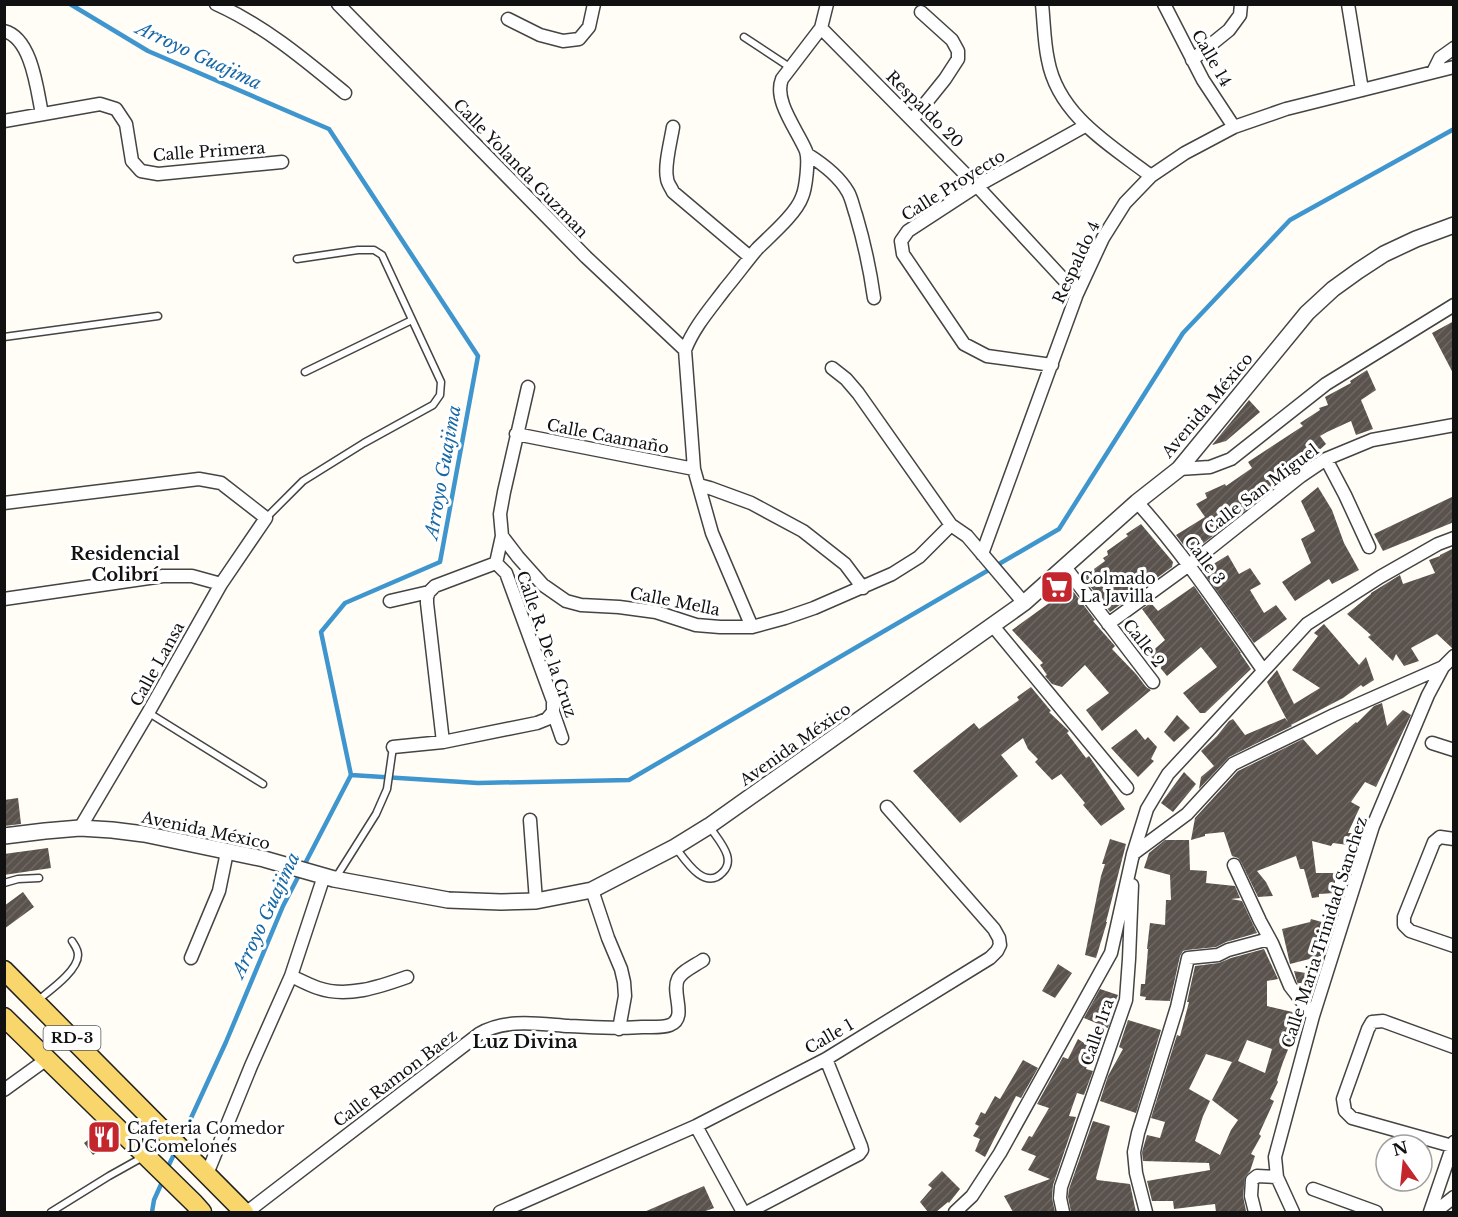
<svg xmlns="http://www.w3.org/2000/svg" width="1458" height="1217" viewBox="0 0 1458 1217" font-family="'Libre Baskerville',serif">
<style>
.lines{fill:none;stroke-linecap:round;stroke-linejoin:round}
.stream{stroke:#3f96cf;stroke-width:4.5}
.building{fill:url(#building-hatch);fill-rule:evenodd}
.service-casing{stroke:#444;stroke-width:9}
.minor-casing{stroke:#444;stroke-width:15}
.tertiary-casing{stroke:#444;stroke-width:18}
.primary-casing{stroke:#222;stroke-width:21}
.service{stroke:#fff;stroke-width:6}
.minor{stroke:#fff;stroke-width:12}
.tertiary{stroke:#fff;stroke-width:15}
.primary{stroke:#f9d66b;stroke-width:18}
.labels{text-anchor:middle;stroke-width:6;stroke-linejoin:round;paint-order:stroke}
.shield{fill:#fff;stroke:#585858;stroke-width:1.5}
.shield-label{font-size:15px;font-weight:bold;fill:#111}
.street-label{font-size:16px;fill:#111;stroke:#fff}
.poi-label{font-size:16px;fill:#111;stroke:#fff;text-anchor:start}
.water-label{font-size:18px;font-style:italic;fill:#1768a6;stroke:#fff}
.neighbourhood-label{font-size:18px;font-weight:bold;fill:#111;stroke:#fff}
</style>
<defs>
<pattern id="building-hatch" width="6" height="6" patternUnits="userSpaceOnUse" patternTransform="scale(1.5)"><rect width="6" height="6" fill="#5a524d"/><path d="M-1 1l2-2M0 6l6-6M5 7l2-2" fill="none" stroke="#6d6662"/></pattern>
</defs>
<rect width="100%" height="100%" fill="#fffdf5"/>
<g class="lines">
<path class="stream" d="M70 4 148 51 329 129 478 356 440 562 345 603 321 632 351 775 283 906 226 1042 180 1142
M351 775 478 783 629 780 1059 529 1183 333 1290 220 1454 129
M167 1169 176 1150
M152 1212 154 1200 163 1180"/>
</g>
<path class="building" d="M1454 321V375L1432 333Z
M1367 370 1376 390 1361 400 1373 429 1356 435 1351 421 1327 432 1320 436 1326 444 1305 463 1225 526 1207 527 1214 535 1195 550 1185 547 1176 535 1205 517 1196 504 1207 498 1205 493 1225 484 1226 486 1252 468 1248 462 1303 426 1300 423 1320 410 1319 408 1328 405 1325 397 1351 383 1350 381Z
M1249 400 1260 412 1226 441 1212 445Z
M1318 487 1332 510 1344 543 1359 570 1332 584 1329 579 1295 601 1282 582 1311 563 1301 539 1315 531 1301 501Z
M1454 496V522L1383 551 1374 534Z
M1141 524 1173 562 1172 567 1110 612 1083 577 1105 561 1103 558 1108 555 1107 551 1128 536 1126 534Z
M1454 548V648H1452L1437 634 1411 648 1419 661 1404 666 1396 654 1393 661 1368 637 1371 635 1347 614 1371 594V593L1400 575 1403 584 1435 573 1429 560 1440 556V555Z
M1228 555 1239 574 1250 568 1261 584 1250 590 1264 613 1276 605 1287 619 1254 643 1207 577 1211 574 1207 568Z
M1069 586 1095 620 1093 621 1115 646 1112 649 1136 674 1146 687 1151 690 1102 731 1086 710 1109 693 1085 665 1062 687 1052 684 1045 676 1047 675 1040 665 1043 663 1012 630 1052 601 1050 598Z
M1194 586 1241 653H1240L1251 669 1205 713H1200L1183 693 1217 667 1201 647 1167 676 1149 654 1165 640 1142 609 1151 603 1158 611Z
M1324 624 1359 665 1366 657 1374 680 1363 687 1361 685 1343 698 1291 725 1292 726 1229 757 1199 789 1201 777 1214 766 1201 751 1217 736 1229 721 1233 719 1245 735 1285 718 1288 722 1267 682 1277 670 1294 704 1320 688 1292 670 1318 636 1314 633Z
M1031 687 1051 711 1049 712 1069 731 1067 733 1086 758 1089 756 1125 809 1101 826 1083 805 1085 803 1061 774 1052 780 1035 762 1038 759 1028 749 1023 738 1001 755 1018 776 960 823 913 771 974 723 979 729 1019 700 1017 697Z
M1382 703 1387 726 1403 710 1411 715 1376 787 1365 782 1351 802 1360 807 1348 833H1352L1348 845 1333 843 1331 846 1312 841 1316 873H1335V893L1319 894V897L1312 898 1304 869H1300L1296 856 1257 871 1266 882 1273 896 1258 897 1241 862 1238 858 1232 856 1224 832 1205 834V836L1191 840 1195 818 1238 771 1303 739 1317 755 1356 722 1357 723 1374 706Z
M1177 715 1190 728 1174 742 1164 732Z
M1136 729 1145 740 1148 737 1157 747 1151 759 1154 761 1138 777 1111 748Z
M1184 772 1196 784 1173 812 1161 803Z
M18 798 21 824 4 826V800Z
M1110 839 1126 844 1106 922H1107L1096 958 1085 955 1101 876 1105 864H1102Z
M1165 840H1189L1190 870 1207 871 1206 883 1235 886 1240 898 1231 899 1242 901 1257 933 1226 942 1216 947 1187 950 1183 951 1180 956 1170 1001 1145 1000 1146 997 1140 996 1141 984H1145L1148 949H1147L1150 923 1165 925 1166 900H1171L1170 875 1144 868 1149 853Z
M48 848 51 868 4 875V854Z
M23 892 34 907 4 929V906Z
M1311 919 1329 924 1321 947V956L1290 964 1282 929 1310 922Z
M1264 949 1278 979 1267 981V1006L1301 1014 1302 1015 1283 1062 1277 1080 1278 1082 1270 1099 1274 1101 1259 1134 1261 1136 1251 1154 1255 1156 1250 1171 1245 1177 1243 1196 1246 1211 1216 1212 1215 1204 1174 1209 1173 1201H1152L1147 1181 1210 1170 1209 1163 1143 1161 1142 1152 1147 1135 1160 1138 1165 1122 1151 1118 1177 1035 1180 1036 1189 1002H1187L1195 966 1219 963 1231 958ZM1247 1040 1272 1049 1265 1073 1238 1061ZM1206 1054 1232 1062 1212 1100 1238 1120 1231 1130 1220 1155 1195 1141 1203 1116 1210 1101 1189 1089Z
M1058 964 1072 973 1055 998 1042 991Z
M1294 971 1317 975 1309 997 1297 982Z
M1100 989 1118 995 1110 1014 1112 1015 1108 1028 1084 1018Z
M1128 1020 1161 1030 1136 1113 1100 1101 1108 1076 1123 1049 1119 1047Z
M1078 1039 1095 1050 1086 1069 1093 1071 1084 1095 1077 1093 1069 1116 1076 1117 1053 1185 1052 1198 1055 1212H1013L1004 1196 1050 1179 1028 1170 1036 1156 1021 1150 1029 1136 1032 1137 1049 1108 1037 1104 1063 1057 1068 1059Z
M1023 1060 1038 1068 1021 1098 1016 1096 985 1157 975 1151 980 1139 973 1136 979 1126 975 1124 981 1112 985 1114 995 1096 1000 1099Z
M1093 1121 1110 1126 1096 1178 1097 1180 1130 1184 1136 1212H1071L1068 1197 1069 1189Z
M101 1130 111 1141 93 1155 84 1143Z
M942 1171 960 1189 949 1203 948 1202 936 1212H928L920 1202 932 1188 928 1185Z
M704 1186 714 1208 703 1212H644Z"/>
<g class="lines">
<g class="service-casing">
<path id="service" d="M744 37 791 68
M4 337 158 316
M305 372 412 320
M266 518 303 481 364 443 433 405 440 395 441 382 382 255 374 250H358L297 259
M149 713 263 784
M676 848C685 860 705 892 723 872 728 867 729 862 727 855 724 845 715 835 709 826
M335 879 376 814 387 789 393 747
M4 883 18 879 39 878
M37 1001C49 991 78 971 78 955 78 949 75 946 72 941
M51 1212 109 1176 143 1157"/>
</g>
<g class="minor-casing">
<path id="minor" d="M216 4C265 26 305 60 345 93
M338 4 586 257 685 350
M1042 4C1044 23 1044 42 1048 60 1058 115 1110 145 1151 176
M1164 4 1203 80 1234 127
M1348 4 1362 90
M508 19 540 35 563 41 579 39 589 27 594 4
M821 28 977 186 1077 294
M4 31C32 38 37 90 42 114
M1192 60 1229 30 1240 15 1241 4
M1433 72 1440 58 1454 48
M912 120 945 79 958 59V51L952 40 921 12
M4 121 100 104 116 109 126 124 132 161 141 171 158 174 282 162
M673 127C671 140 664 166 667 178 667 183 671 187 673 192L750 257
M807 154C823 164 839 176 848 192 852 199 853 207 856 215 864 242 870 269 874 298
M1052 365 987 356 964 344 903 254 901 241 908 231 977 186 1085 126
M832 368 846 379 858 393 951 525 967 536 1024 603
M528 387 504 492 500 514 502 536 496 563 506 573 553 701V712L562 738
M516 434 694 469
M1326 459 1345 495 1369 547
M1179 469 1210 467 1231 459 1326 384 1454 305
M699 485 710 488 751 503 803 531 845 564 863 588
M1137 502C1184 554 1223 613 1263 670
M4 503 199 479 221 483 266 518 221 584 148 713 80 828
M502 536 518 557 543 585 566 601 581 605 619 607 656 612 696 625 720 627H752L785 618 814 608 892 574 919 557 951 525
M982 554 1077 294 1103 238 1125 203 1151 176 1185 153 1234 127 1286 109 1454 67
M1065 567 1153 682
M429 592 427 597V603L443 742
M4 599 163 576H192L221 584
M390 601 429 592 435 586 496 563
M1108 624 1189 565 1301 476 1326 459 1372 440 1454 425
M993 626 1127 788
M752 627 712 533 694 469 685 350C694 327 710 309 725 289 736 276 746 262 757 249 770 236 796 214 802 197 806 188 809 160 806 151 798 131 773 101 782 79L821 28 827 4
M1432 743 1454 750
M393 747 443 742 537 723 547 719 553 712
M530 820 536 901
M1454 839 1440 837 1434 842 1404 917V925L1410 931 1454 946
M1133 856V854L1187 814 1233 764 1334 715 1443 667
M1234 865 1260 921 1272 943
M592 890 608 938 621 969 624 982 625 996 619 1029
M191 958 219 891 227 852
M291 976C300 980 309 985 318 988 347 998 379 987 407 977
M4 1090 47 1059
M696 1126 743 1212
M1452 1146 1352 1118 1345 1111 1343 1099 1368 1029 1372 1022 1383 1021 1454 1047
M207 1174 251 1066 291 976 324 876
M1313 1189 1376 1212
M247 1212 479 1034C506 1018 539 1024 569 1026 594 1027 618 1029 642 1027 651 1027 662 1028 670 1025 688 1018 671 993 678 979 682 971 696 965 703 960
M500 1212 696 1126 826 1059 990 958 997 951 1000 945 999 938 994 929 887 807
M748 1212 859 1154 862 1150 861 1146 826 1059
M955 1212 972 1196 1000 1153 1111 953 1133 854 1147 809 1168 774 1307 624 1380 577 1438 544 1454 538
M1063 1212 1060 1198 1061 1187 1126 1000 1129 959 1132 885
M1146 1212 1136 1173 1134 1152 1138 1133 1177 1007 1188 958 1218 955 1228 950 1265 940 1272 943 1290 986 1313 1016
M1255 1212 1251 1196 1252 1180 1257 1176 1277 1177
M1293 1212 1277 1177 1275 1157 1313 1016 1373 826 1428 695 1443 667 1454 656
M1430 1212 1454 1142
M1435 1212 1454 1197"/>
</g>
<g class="tertiary-casing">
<path id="tertiary" d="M4 836 45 831 80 828 112 830 144 834 264 859 334 879 448 900 501 902 536 901 592 890 675 847 709 826 1024 603 1137 502 1179 469 1307 313 1333 289 1358 271 1384 254 1416 239 1454 225"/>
</g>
<g class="primary-casing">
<path id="primary" d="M4 970 244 1212
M4 1017 194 1203 202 1212"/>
</g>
<use href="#service" class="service"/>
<use href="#minor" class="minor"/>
<use href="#tertiary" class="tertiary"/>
<use href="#primary" class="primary"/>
</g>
<defs>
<g id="supermarket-square" transform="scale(1.725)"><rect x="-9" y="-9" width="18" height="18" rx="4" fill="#c4262e" stroke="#fff"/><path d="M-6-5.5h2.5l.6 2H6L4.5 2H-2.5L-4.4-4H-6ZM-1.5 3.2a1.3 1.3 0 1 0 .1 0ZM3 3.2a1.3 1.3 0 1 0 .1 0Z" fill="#fff"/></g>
<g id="restaurant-square" transform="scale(1.725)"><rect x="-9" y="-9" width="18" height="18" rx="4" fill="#c4262e" stroke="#fff"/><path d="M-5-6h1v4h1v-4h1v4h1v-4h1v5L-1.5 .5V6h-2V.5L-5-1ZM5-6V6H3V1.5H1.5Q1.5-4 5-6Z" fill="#fff"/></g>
</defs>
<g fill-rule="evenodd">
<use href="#supermarket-square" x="1057" y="587"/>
<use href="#restaurant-square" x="104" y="1137"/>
</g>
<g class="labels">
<rect class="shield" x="43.5" y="1026" width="57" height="24" rx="4.5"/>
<g class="shield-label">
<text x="72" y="1043">RD-3</text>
</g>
<g class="street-label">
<text transform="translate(1212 58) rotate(60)" y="6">Calle 14</text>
<text transform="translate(925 109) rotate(45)" y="6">Respaldo 20</text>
<text transform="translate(209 151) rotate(-4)" y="6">Calle Primera</text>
<text transform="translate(521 168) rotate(46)" y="6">Calle Yolanda Guzman</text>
<text transform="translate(953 185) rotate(-32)" y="6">Calle Proyecto</text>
<text transform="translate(1076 262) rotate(-65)" y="6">Respaldo 4</text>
<text transform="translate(1207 405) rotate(-50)" y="6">Avenida México</text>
<text transform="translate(608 436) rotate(11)" y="6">Calle Caamaño</text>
<text transform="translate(1261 489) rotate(-37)" y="6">Calle San Miguel</text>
<text transform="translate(1205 560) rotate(53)" y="6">Calle 3</text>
<text transform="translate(675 601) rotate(11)" y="6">Calle Mella</text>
<text transform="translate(1144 643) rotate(52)" y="6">Calle 2</text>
<text transform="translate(547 644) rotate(71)" y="6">Calle R. De la Cruz</text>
<text transform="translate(157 664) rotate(-61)" y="6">Calle Lansa</text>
<text transform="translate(795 744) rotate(-35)" y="6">Avenida México</text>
<text transform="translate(206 830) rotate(12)" y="6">Avenida México</text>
<text transform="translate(1324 932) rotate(-72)" y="6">Calle Maria Trinidad Sanchez</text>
<text transform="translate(1097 1032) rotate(-71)" y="6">Calle 1ra</text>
<text transform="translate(829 1036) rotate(-30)" y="6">Calle 1</text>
<text transform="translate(395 1078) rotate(-37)" y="6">Calle Ramon Baez</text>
</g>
<g class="poi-label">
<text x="1080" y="584">Colmado<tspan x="1080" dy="18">La Javilla</tspan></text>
<text x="127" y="1134">Cafeteria Comedor<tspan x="127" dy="18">D'Comelones</tspan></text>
</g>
<g class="water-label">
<text transform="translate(199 56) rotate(25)" y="6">Arroyo Guajima</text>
<text transform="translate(443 472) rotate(-80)" y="6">Arroyo Guajima</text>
<text transform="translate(266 915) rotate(-65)" y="6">Arroyo Guajima</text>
</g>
<g class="neighbourhood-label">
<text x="125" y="560">Residencial<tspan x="125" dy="21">Colibrí</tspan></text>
<text x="525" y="1048">Luz Divina</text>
</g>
</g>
<rect width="1458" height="1217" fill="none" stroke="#111111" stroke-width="12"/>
<g transform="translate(1404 1163) rotate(345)"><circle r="28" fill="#ffffff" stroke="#a0a0a0" stroke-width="1.5"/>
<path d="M0-4.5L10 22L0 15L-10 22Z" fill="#c4262e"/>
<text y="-9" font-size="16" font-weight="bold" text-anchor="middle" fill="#111111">N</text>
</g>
</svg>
